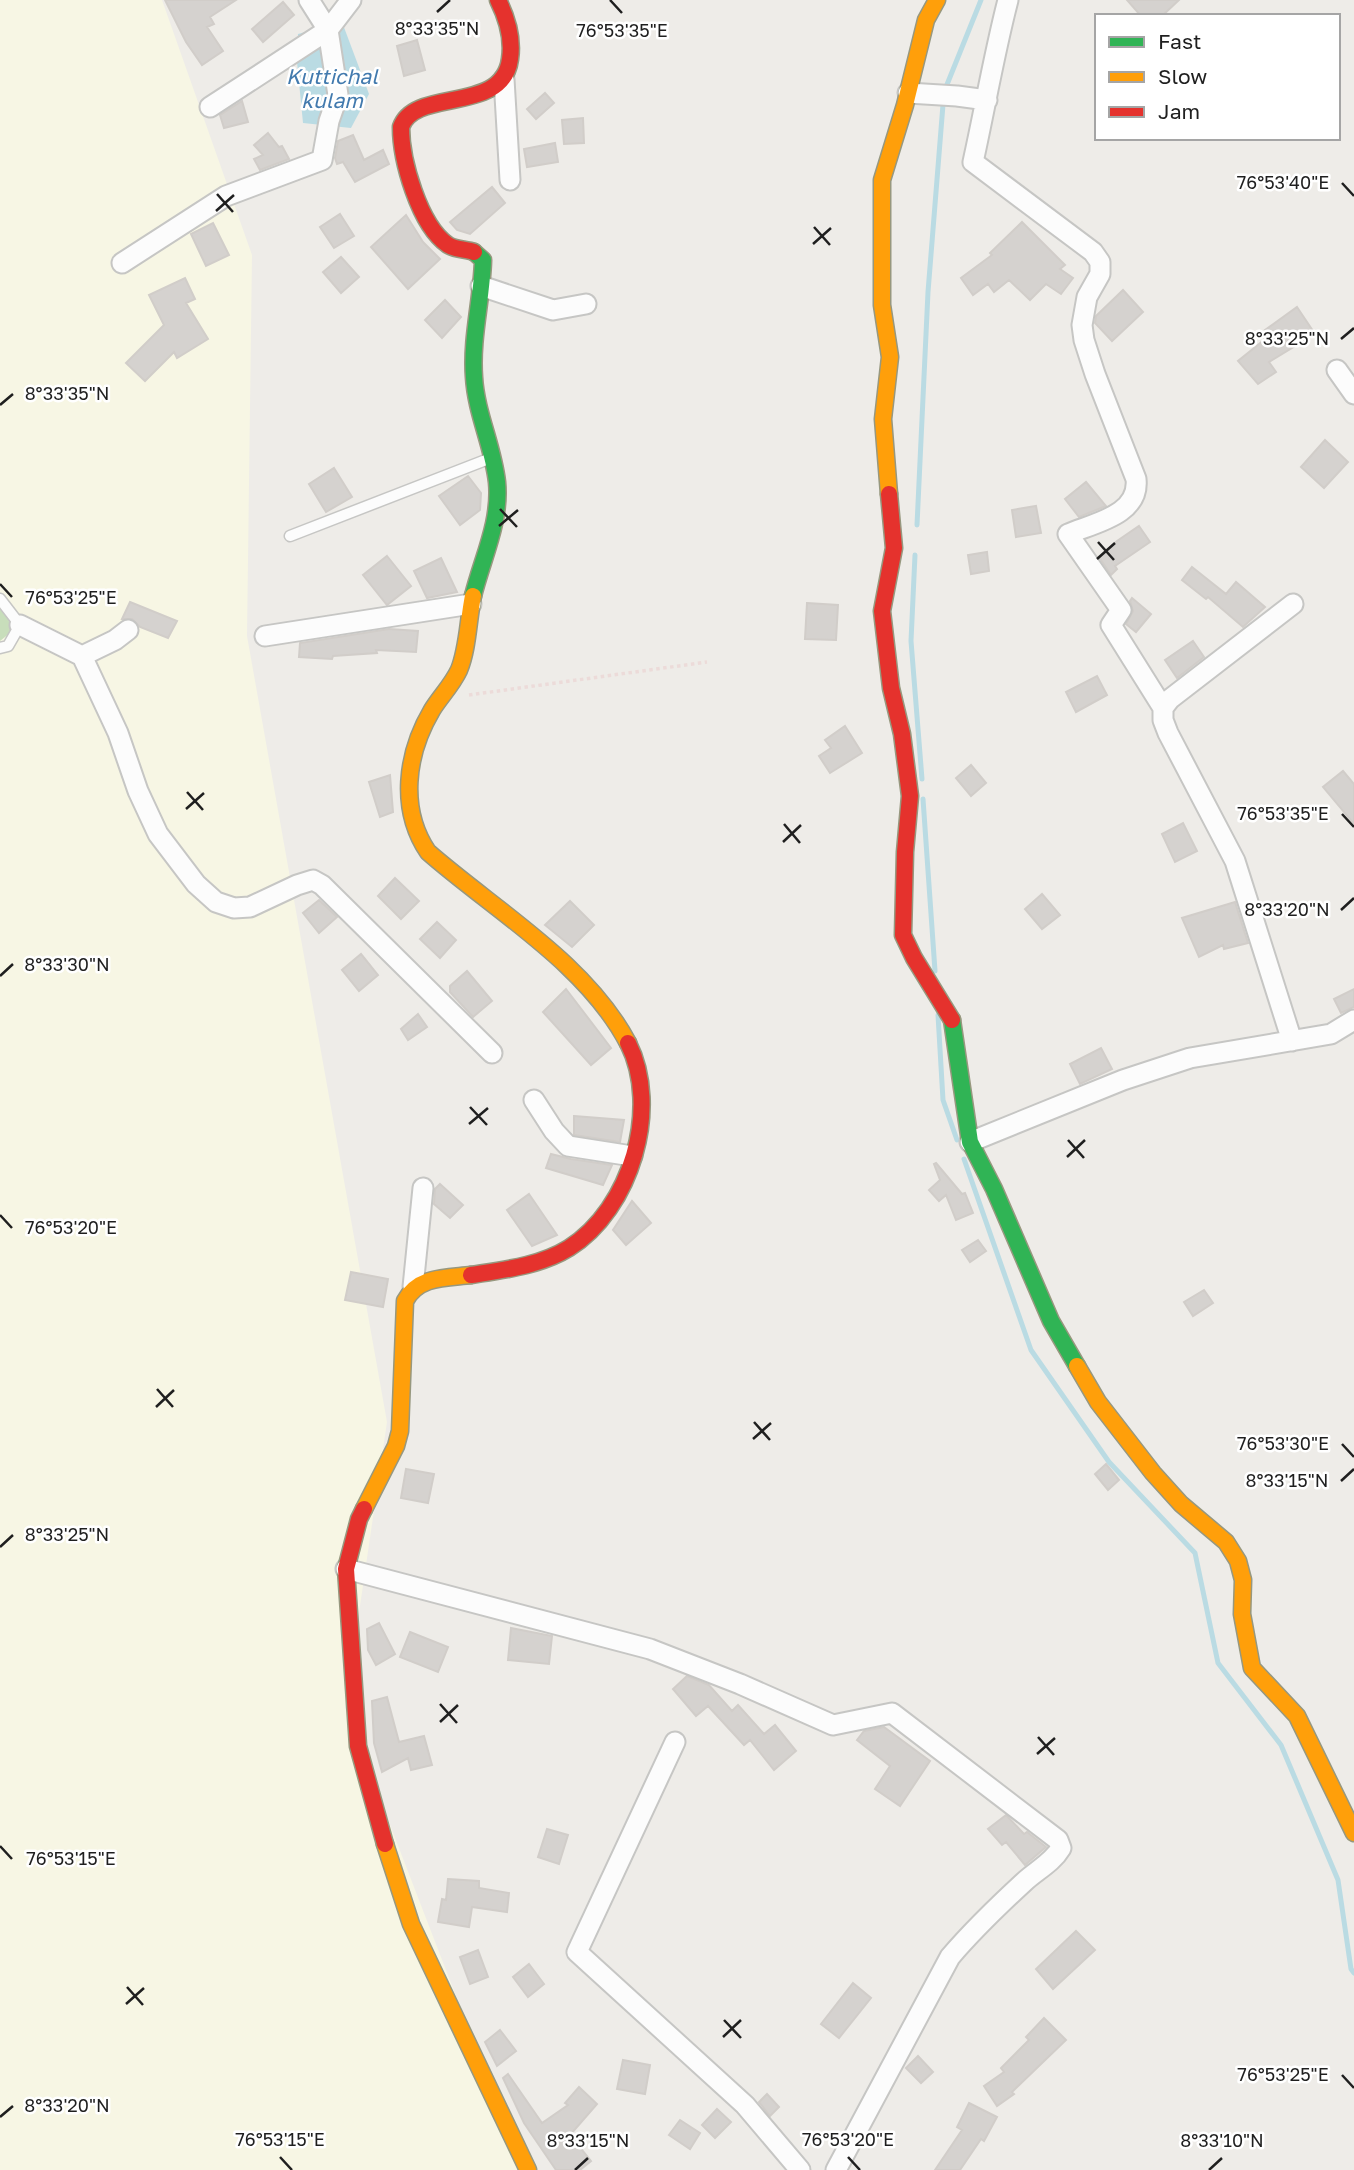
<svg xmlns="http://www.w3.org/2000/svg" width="1354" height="2170" viewBox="0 0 1354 2170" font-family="'Golos Text',sans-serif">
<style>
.education{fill:#f7f6e4}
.forest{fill:#c8debb}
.water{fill:#badbe3}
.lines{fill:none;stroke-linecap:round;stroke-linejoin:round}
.stream{stroke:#badbe3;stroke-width:5}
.building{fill:#d5d2cf;stroke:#d1cdc9;stroke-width:2}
.lane-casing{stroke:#c6c6c4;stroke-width:13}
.street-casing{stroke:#c6c6c4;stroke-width:23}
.fast-casing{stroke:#97987f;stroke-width:19}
.slow-casing{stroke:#97987f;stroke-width:19}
.jam-casing{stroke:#97987f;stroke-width:19}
.path{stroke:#ecdbd9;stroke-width:3.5;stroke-dasharray:3.5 3.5;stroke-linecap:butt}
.lane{stroke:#fcfcfc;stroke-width:10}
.street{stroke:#fcfcfc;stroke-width:19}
.fast{stroke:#30b455;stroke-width:16}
.slow{stroke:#ff9f0a;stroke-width:16}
.jam{stroke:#e5322d;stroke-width:16}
.ticks{fill:none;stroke:#1f1f1f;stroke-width:2.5}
.labels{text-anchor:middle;stroke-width:5;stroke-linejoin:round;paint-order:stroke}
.water-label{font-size:21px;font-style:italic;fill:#427aae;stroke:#fff}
.ticks-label{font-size:18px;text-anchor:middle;fill:#1f1f1f;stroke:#fff;stroke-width:5;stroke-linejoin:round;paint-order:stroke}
</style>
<rect width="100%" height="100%" fill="#eeece8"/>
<path class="education" d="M0 0H162L252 255 247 636 387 1422 345 1708 523 2170H0Z"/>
<path class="forest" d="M0 607 15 623 10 633 0 641Z"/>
<path class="water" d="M342 22 369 94 351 128 303 123 297 62 298 34Z"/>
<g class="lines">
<path class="stream" d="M917 525 928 292 944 92 981 0
M915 555 911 641 922 779
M923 799 935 971
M938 1015 943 1100 957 1140
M964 1159 1031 1350 1109 1462 1195 1553 1218 1663 1281 1745 1338 1880 1351 1969 1354 1973"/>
</g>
<path class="building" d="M165 0H236L210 17 214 24 207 27 223 51 202 65 186 42Z
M1127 0H1179L1162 16H1141Z
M283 2 294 15 263 42 252 29Z
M417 40 425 70 404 76 397 46Z
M545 93 554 103 536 119 527 109Z
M242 101 248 122 224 128 220 115Z
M583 118 584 143 564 144 562 120Z
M268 133 279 147 282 146 289 159 260 170 254 159 263 155 254 145Z
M353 135 364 160 383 150 389 164 355 182 343 162 337 164 335 158 338 141Z
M555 143 558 162 527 167 524 149Z
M492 187 505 203 470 234 457 230 450 222Z
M340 214 354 236 334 248 320 227Z
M406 215 423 242 440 259 408 289 371 247Z
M1022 222 1065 265 1060 269 1073 278 1061 294 1046 284 1030 300 1009 280 994 292 988 284 973 295 961 278 992 255 990 253Z
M213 223 229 255 206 266 191 234Z
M341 257 359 277 341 293 323 272Z
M185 278 195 299 186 303 208 339 177 358 174 352 145 381 126 363 164 325 149 295Z
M1123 290 1143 312 1112 341 1095 323 1096 316Z
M445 300 461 317 442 338 425 320Z
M1297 307 1315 334 1269 362 1276 372 1258 384 1238 361 1269 336 1265 330Z
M1325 440 1348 462 1324 488 1301 467Z
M334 468 352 497 326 512 309 484Z
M468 476 481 493 480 510 460 525 439 496Z
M1086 482 1106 506 1079 517 1065 499Z
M1036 506 1041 533 1016 537 1012 510Z
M1139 526 1150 542 1115 566 1117 569 1111 575 1099 557 1117 541Z
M987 552 989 571 971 574 968 555Z
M387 556 411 586 387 605 363 575Z
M441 558 457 592 427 598 414 571Z
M1192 567 1226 594 1236 582 1265 607 1243 627 1208 597 1206 599 1182 580Z
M1132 598 1151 614 1136 632 1126 624 1133 611 1130 601Z
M130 602 177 621 168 638 140 627 132 619H122Z
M807 603 838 605 836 640 805 639Z
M389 629 418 631 416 652 376 650 377 653 333 656 332 659 299 657 300 643Z
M1193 641 1204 657 1177 678 1165 660Z
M1097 676 1107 695 1076 712 1066 692Z
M845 726 862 753 830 773 819 756 831 748 825 740Z
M971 765 986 783 971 796 956 778Z
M1343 771 1354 784V824L1323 787Z
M390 775 393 812 380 817 369 782Z
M1183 823 1197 851 1175 862 1162 834Z
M395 878 419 901 401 919 378 896Z
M1042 894 1060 915 1042 929 1025 909Z
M319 900 337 917 319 933 303 913Z
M570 901 594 925 572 947 545 925Z
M1235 902 1248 943 1224 949 1223 945 1199 957 1182 918Z
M437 922 456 940 440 958 420 939Z
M361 954 378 975 359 991 342 970Z
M467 971 492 1001 473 1017 450 992V986Z
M566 989 611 1048 591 1065 543 1012Z
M1354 989V1007L1341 1013 1334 999Z
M418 1014 427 1027 408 1040 401 1029Z
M1101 1048 1112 1069 1080 1084 1070 1064Z
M574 1116 624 1120 620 1142 574 1135Z
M551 1154 571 1159 612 1165 603 1185 546 1168Z
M936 1163 962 1194 965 1193 973 1213 956 1220 946 1195 939 1201 929 1190 940 1180 934 1164Z
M440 1184 463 1205 450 1218 434 1204 435 1189Z
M529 1194 557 1235 532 1246 507 1210Z
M632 1201 651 1223 626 1245 613 1230Z
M978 1240 986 1251 970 1262 962 1250Z
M351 1272 388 1279 383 1307 345 1300Z
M1204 1290 1213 1303 1193 1316 1184 1302Z
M1106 1464 1119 1480 1108 1490 1095 1474Z
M406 1469 434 1474 428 1503 401 1498Z
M379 1623 395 1654 376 1665 368 1650 367 1629Z
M511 1628 552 1636 549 1664 508 1660Z
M410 1632 448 1647 438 1672 400 1657Z
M687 1676 709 1685 732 1711 738 1705 764 1734 775 1725 796 1751 774 1770 750 1740 744 1745 708 1706 696 1716 673 1689Z
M387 1697 399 1742 424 1736 432 1765 411 1770 408 1758 382 1772 374 1743 372 1701Z
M884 1727 930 1761 900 1806 875 1789 890 1766 857 1740 864 1731Z
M1006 1815 1024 1834 1027 1832 1046 1847 1025 1865 1006 1842 1002 1845 988 1829Z
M547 1829 568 1835 559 1864 538 1857Z
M448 1879 479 1881V1888L509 1893 507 1912 472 1907 469 1927 438 1922 442 1899 446 1900Z
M1076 1931 1095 1950 1053 1989 1036 1969Z
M478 1950 488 1977 470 1984 460 1957Z
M529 1964 544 1984 528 1997 513 1977Z
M853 1983 871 1998 839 2038 821 2024Z
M1044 2018 1066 2040 1012 2092 1014 2094 997 2106 984 2086 1004 2072 1001 2068 1029 2040 1026 2037Z
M500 2030 516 2051 497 2066 485 2042Z
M918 2056 933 2072 921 2083 906 2068Z
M623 2060 650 2065 645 2094 617 2089Z
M508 2074 542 2123 568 2105 565 2103 579 2087 597 2104 570 2135 591 2161 580 2170H556L524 2123 503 2078Z
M767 2094 779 2107 770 2116 759 2102Z
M969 2103 997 2117 984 2141 981 2139 960 2170H935L962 2130 957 2127Z
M717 2109 731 2122 715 2138 702 2125Z
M680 2120 700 2133 690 2149 669 2135Z"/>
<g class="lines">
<g class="lane-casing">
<path id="lane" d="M290 536 491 458
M0 599 20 625 8 646 0 648"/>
</g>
<g class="street-casing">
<path id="street" d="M1008 0C994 54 985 108 973 162L1093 252 1100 262V274L1087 297 1082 325 1084 340 1095 374 1136 479C1140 515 1094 523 1068 534L1121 610 1111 625 1163 708
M504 79 510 180
M908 93 957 96 987 100
M210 107 328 30 351 0
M122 263 226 196 322 160 329 121 338 95 328 30 309 0
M481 286 553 310 586 304
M1337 370 1354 394
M20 625 82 656 118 733 138 791 158 834 196 884 216 902 234 908 250 907 297 885 313 880 322 885 492 1053
M265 636 471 604
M82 656 115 640 128 630
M1292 1041 1235 861 1168 733 1163 720V708L1170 699 1293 604
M534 1100 554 1131 568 1146 632 1156
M970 1142 1123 1080 1190 1058 1331 1034 1354 1020
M413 1287 423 1188
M346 1569 650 1649 740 1684 833 1725 892 1713 1058 1840 1061 1848C1052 1863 1037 1870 1024 1882 998 1906 973 1930 950 1957L836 2170
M675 1742 577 1952 745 2105 800 2170"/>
</g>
<g class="fast-casing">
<path id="fast" d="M473 596C482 559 501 522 497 482 493 446 476 413 474 377 471 338 482 299 483 260L474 252
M952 1020 970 1142 994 1189 1051 1321 1077 1366"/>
</g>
<g class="slow-casing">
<path id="slow" d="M889 494 883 419 890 357 882 305V180L905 105 926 20 937 0
M473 596C468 620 468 648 459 670 452 685 440 697 432 710 406 754 399 809 428 852 494 910 586 963 628 1043
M1077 1366 1098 1402 1153 1473 1181 1504 1226 1542 1238 1561 1243 1580 1242 1614 1252 1668 1297 1716 1354 1833
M364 1509 396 1446 400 1431 405 1301C418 1276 446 1278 471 1275
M385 1844 411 1924 528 2170"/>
</g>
<g class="jam-casing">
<path id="jam" d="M474 252C466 249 456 250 448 245 419 225 401 160 401 127 415 87 503 115 510 59 513 39 507 18 498 0
M889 494 894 548 882 611 891 688 902 734 910 796 905 852 903 935 914 958 952 1020
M471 1275C503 1270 540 1266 569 1248 631 1209 661 1108 628 1043
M364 1509 359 1519 346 1569 358 1746 385 1844"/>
</g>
<path class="path" d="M469 695 707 662"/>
<use href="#lane" class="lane"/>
<use href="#street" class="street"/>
<use href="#fast" class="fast"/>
<use href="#slow" class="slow"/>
<use href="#jam" class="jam"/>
</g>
<path class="ticks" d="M610 0 622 13M437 12 450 0M1342 183 1354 196M217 194 233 212M216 211 234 195M814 227 830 245M813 244 831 228M1341 339 1354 328M0 405 13 394M500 509 517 527M499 526 518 510M1098 542 1114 560M1097 559 1115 543M0 584 12 597M187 792 203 810M186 809 204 793M1342 814 1354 827M784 824 800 843M783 842 801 825M1341 910 1354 898M0 976 13 964M470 1107 487 1125M469 1124 488 1108M1068 1140 1084 1158M1067 1157 1085 1140M0 1215 12 1228M157 1389 173 1407M156 1407 174 1390M754 1422 770 1440M753 1439 771 1423M1342 1444 1354 1457M1341 1481 1354 1469M0 1547 13 1535M440 1704 457 1723M440 1722 458 1705M1038 1737 1054 1755M1037 1754 1055 1738M0 1846 12 1859M127 1987 143 2005M126 2004 144 1988M724 2020 741 2038M723 2037 741 2020M1342 2075 1354 2088M0 2117 13 2106M280 2157 292 2170M848 2157 860 2170M575 2170 588 2158M1209 2170 1222 2158"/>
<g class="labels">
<g class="water-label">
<text x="332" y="84">Kuttichal<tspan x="332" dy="24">kulam</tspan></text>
</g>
</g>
<g class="ticks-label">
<text x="437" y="35">8°33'35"N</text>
<text x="622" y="37">76°53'35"E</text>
<text x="1283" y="189">76°53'40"E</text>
<text x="1287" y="345">8°33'25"N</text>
<text x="67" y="400">8°33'35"N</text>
<text x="71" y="604">76°53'25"E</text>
<text x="1283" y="820">76°53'35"E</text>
<text x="1287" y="916">8°33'20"N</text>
<text x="67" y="971">8°33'30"N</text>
<text x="71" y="1234">76°53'20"E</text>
<text x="1283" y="1450">76°53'30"E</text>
<text x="1287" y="1487">8°33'15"N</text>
<text x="67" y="1541">8°33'25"N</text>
<text x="71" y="1865">76°53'15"E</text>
<text x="1283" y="2081">76°53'25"E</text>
<text x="67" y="2112">8°33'20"N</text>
<text x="280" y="2146">76°53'15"E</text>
<text x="848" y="2146">76°53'20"E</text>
<text x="588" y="2147">8°33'15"N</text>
<text x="1222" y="2147">8°33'10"N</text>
</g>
<rect x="1095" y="14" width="245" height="126" fill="#ffffff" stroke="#a5a5a5" stroke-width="2"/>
<rect x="1109" y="37" width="35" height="10" fill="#30b455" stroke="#a5a5a5" stroke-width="2"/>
<text x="1158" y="49" font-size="21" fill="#1f1f1f">Fast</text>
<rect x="1109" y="72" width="35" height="10" fill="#ff9f0a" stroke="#a5a5a5" stroke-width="2"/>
<text x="1158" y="84" font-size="21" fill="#1f1f1f">Slow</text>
<rect x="1109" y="107" width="35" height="10" fill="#e5322d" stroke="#a5a5a5" stroke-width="2"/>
<text x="1158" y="119" font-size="21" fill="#1f1f1f">Jam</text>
</svg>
